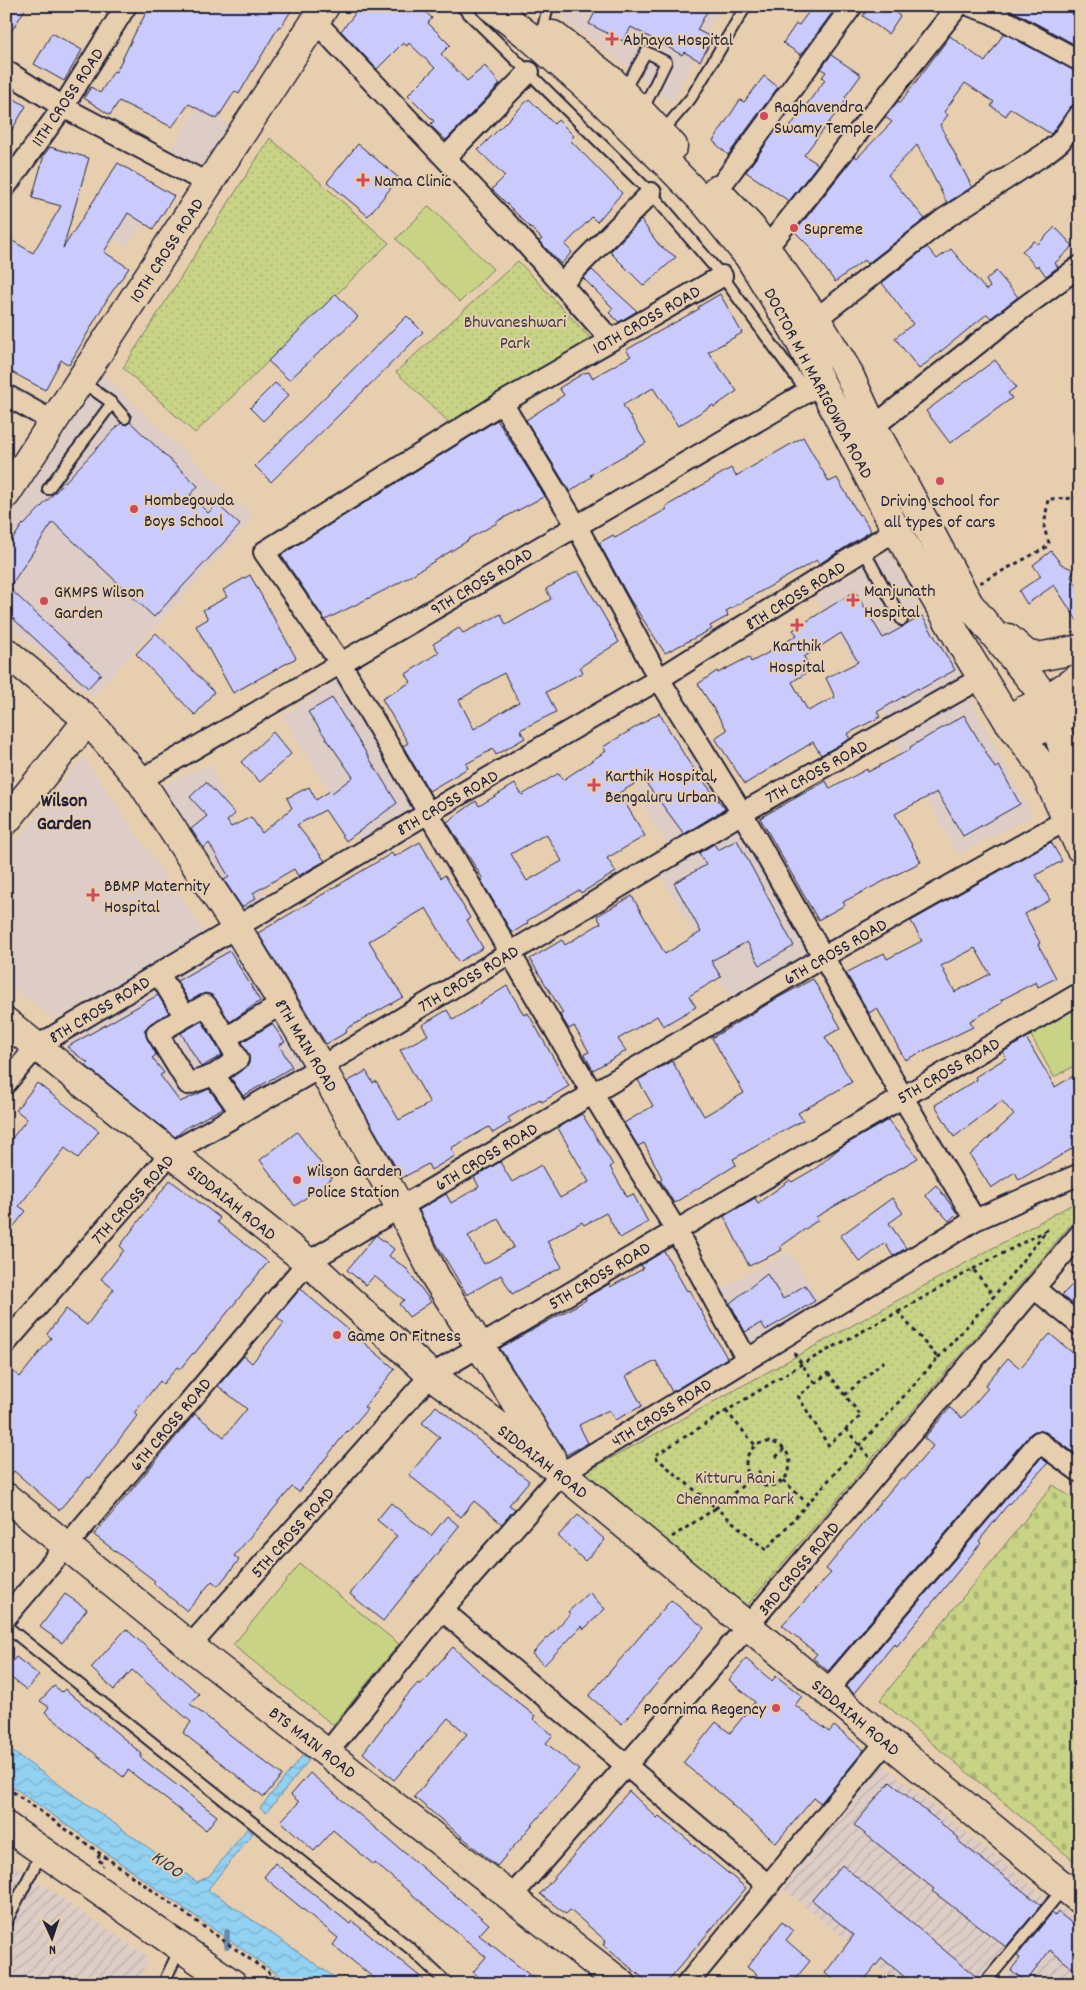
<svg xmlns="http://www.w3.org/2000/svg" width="1086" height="1990" viewBox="0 0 1086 1990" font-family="Dekko,sans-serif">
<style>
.built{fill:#decdc6}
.industrial{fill:url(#industrial-furrows)}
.grass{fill:#c8d386;stroke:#757a60}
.cemetery{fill:url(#cemetery-stones);stroke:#757a60}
.park{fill:url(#park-dots);stroke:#757a60}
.water{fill:url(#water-waves);stroke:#658ba9}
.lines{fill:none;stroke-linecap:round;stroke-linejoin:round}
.stream{stroke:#658ba9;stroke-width:5.5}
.building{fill:#cacafc;stroke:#22223b;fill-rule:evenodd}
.lane-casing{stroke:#22223b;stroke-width:14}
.street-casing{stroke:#22223b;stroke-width:24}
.secondary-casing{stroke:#22223b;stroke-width:31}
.primary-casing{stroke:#22223b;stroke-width:31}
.path{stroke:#22223b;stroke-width:3;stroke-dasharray:4 4;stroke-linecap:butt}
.lane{stroke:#e7ceaf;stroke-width:10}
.street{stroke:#e7ceaf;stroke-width:20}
.secondary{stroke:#e7ceaf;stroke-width:28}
.primary{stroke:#e7ceaf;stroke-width:28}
.poi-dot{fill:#d1495b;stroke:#e7ceaf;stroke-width:2}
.labels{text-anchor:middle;stroke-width:4;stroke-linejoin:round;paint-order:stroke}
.poi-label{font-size:18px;fill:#22223b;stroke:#e7ceaf;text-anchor:start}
.street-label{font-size:18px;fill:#22223b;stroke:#e7ceaf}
.park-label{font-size:18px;fill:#3b3d46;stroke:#e7ceaf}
.water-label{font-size:19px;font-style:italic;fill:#333c56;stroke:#e7ceaf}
.quarter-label{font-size:20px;font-weight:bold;fill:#22223b;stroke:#e7ceaf}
</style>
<defs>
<pattern id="industrial-furrows" width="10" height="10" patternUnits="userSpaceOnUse" patternTransform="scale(1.25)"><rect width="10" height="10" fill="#decdc6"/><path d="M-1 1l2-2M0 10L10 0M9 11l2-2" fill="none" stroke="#beb0ab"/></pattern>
<pattern id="cemetery-stones" width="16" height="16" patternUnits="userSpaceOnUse" patternTransform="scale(1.25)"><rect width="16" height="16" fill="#c8d386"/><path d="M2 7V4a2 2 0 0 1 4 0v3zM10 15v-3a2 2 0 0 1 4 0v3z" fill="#acb575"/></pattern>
<pattern id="park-dots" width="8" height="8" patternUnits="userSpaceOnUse" patternTransform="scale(1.25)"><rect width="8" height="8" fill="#c8d386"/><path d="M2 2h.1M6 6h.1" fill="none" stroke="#acb575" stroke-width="1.8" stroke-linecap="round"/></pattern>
<pattern id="water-waves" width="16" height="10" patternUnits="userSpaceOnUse" patternTransform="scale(1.25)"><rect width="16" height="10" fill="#91d1f2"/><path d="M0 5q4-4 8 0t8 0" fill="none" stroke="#7db3d0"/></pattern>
</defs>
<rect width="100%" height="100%" fill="#e7ceaf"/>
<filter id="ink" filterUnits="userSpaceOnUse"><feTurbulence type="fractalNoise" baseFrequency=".02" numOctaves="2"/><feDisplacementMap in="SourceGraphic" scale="10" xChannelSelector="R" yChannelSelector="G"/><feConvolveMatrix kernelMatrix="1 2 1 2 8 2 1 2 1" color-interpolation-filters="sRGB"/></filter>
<g filter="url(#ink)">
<path class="built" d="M564 6H720L672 104 622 63 559 16Z
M198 106 233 127 202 176 167 154Z
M99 190 145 220 127 247 83 222Z
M101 373 254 517 92 698 6 623V515Z
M888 551 962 678 887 719 815 597Z
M338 679 413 807 359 841 282 716Z
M969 696 1032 815 958 855 893 739Z
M697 752 733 811 670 850 634 791Z
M83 756 207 935 53 1020 6 981V854Z
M210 764 268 900 239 919 161 785Z
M739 824 811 952 730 998 657 870Z
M233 938 308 1069 173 1146 52 1048Z
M790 1251 821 1304 749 1349 715 1292Z"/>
<path class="industrial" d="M883 1765 1048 1899 978 1984H900L782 1888Z
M6 1860 149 1958 137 1984H6Z
M1059 1906 1080 1923V1984H998Z"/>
<path class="grass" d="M429 206 493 269 460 302 396 239Z
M1080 1004V1063L1054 1077 1029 1032Z
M300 1564 399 1644 333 1725 233 1645Z"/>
<path class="cemetery" d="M1053 1485 1080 1503V1866L880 1700Z"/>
<path class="park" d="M270 138 389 243 195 433 123 368Z
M518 261 593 341 455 428 396 372Z
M1080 1200V1214L744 1609 586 1472Z"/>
<path class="water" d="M6 1747 197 1882 209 1876 247 1829 253 1833 208 1889 344 1984H291L6 1782Z
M303 1755 309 1760 266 1813 260 1808Z"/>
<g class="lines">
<path class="stream" d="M227 1947V1932"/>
</g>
<path class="building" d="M6 6H27L6 40Z
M150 6H294L281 27 279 26 239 94 235 91 217 119 189 104 172 127 119 101 110 115 84 98 91 87 100 93 114 71 116 72 136 31Z
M370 6H419L432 18 428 23 450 45 441 54 467 81 485 66 500 84 446 140 430 125 434 121 408 95 435 68 409 43 407 46 403 43 377 69 341 31 358 10 363 14Z
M598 6H710L697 30 713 38 700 61 684 52 682 55 631 27 623 41 589 24Z
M813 6H837L801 55 783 43 796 24 799 25Z
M870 6H886L900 16 888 34 863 16Z
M1004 6H1080V33L1074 44Z
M52 33 82 50 64 81 34 64Z
M1004 33 1080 73 1079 103 1070 107 1051 134 1010 108 1006 116 991 106 994 102 965 83 944 112 948 115 940 125 972 187 947 203 917 145 888 175 925 219 867 264 864 260 835 282 809 246 795 232 855 156 857 158 892 122 885 117 898 101 900 103 950 36 985 62Z
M831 55 861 75 845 97 847 99 804 155 818 164 789 201 746 172 779 126 786 132 825 80 822 77 826 72 821 69Z
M764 76 778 87 728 155 713 141 740 100 744 102Z
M6 94 26 106 6 140Z
M529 99 554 124 558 120 574 136 570 140 622 193 597 222 592 217 565 245 572 252 561 264 539 241 542 239 492 189 505 176 478 150Z
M358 144 399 178 368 216 327 182Z
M50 147 89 158 63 248 118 163 174 196 153 229 128 213 104 252 129 268 109 296 69 365 61 360 45 390 6 369V237L33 253 61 206 32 198 44 155Z
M641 220 659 245 676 257 644 286 610 252Z
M1055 227 1073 246 1055 263 1058 267 1046 276 1038 265 1036 267 1022 251 1034 241 1038 244Z
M927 247 937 259 951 249 986 290 990 287 986 280 996 271 1018 297 991 318 987 314 919 369 895 338 913 324 882 283Z
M592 270 637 311 619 322 609 313 613 308 583 278Z
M336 294 358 317 289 380 268 361Z
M720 294 742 333 708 352 737 391 714 407 713 405 678 426 653 388 623 405 646 443 590 475 592 476 570 492 526 420 564 395 559 388 584 373 589 372 592 378 631 356 626 350 699 309 698 307Z
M407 316 423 332 271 482 255 466Z
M995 360 1016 387 1008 393 1012 398 950 443 926 411Z
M275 383 289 395 263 421 250 408Z
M497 420 545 496 496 522 497 523 468 539 469 540 397 584 325 620 281 555Z
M130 422 198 486 190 495 208 513 217 504 240 525 154 617 53 522 9 588 101 674 88 688 6 612V549L23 524 24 525 121 423 126 425Z
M803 437 829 482 837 478 859 515 861 514 871 531 819 564 817 560 726 611 728 616 710 626 712 629 665 653 629 598 599 543 613 535 615 538 667 509 665 507 731 468 736 476Z
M1051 551 1061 564 1074 570 1071 577 1080 590V625L1054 585 1027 604 1019 591 1041 576 1033 565Z
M578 571 619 642 580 667 583 672 546 692 556 712 520 730 525 738 496 755 493 749 466 764 468 768 429 791 403 746 408 743 382 699 411 682 406 674 439 652 433 644 459 628 463 633 501 614 506 625 551 599 546 589ZM504 673 519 702 474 729 459 700Z
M250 575 296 658 233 693 196 626 208 619 203 610 227 597 223 590Z
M855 591 883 638 922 616 955 670 919 690 918 688 877 712 880 717 847 734 850 739 821 755 813 742 745 784 715 738 727 730 698 684 717 671 718 673 749 657 751 662 775 649 797 635 793 630ZM841 633 858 662 826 678 835 697 808 711 792 682 812 669 804 657Z
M156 633 214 692 195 715 136 654Z
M332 698 397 803 346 841 325 810 297 825 325 861 298 876 294 869 253 893 256 898 242 907 224 880 229 877 209 843 204 848 191 829 207 816 190 797 206 782 235 814 227 821 231 827 251 817 262 833 292 808 287 798 309 787 316 800 330 791 332 793 353 777 308 712Z
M659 713 688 761 725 809 684 834 643 779 619 793 645 836 607 858 616 872 581 893 579 890 527 921 528 923 512 933 481 880 483 879 447 822 476 801 479 806 515 784 522 795 559 773 563 780 606 751 603 747ZM546 834 562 861 527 881 511 854Z
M964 715 995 768 999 766 1020 804 963 836 937 792 895 814 921 862 843 902 845 905 818 920 760 818 826 781 830 789 867 769 868 772 911 749 910 747Z
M273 732 291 754 260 782 241 762Z
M737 840 794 946 760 965 747 942 711 961 721 977 689 996 696 1007 663 1026 657 1016 618 1039 626 1051 593 1070 584 1054 589 1052 574 1026 569 1029 560 1015 563 1013 530 959 562 940 565 945 601 923 597 916 632 896 665 954 701 932 674 883 706 865 699 853 714 844 718 850Z
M420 842 441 878 445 875 455 892 470 918 467 920 483 948 458 962 426 908 369 941 403 997 346 1029 347 1032 326 1044 258 933 392 853 394 857Z
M1051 842 1062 861 1036 875 1050 900 1025 914 1040 943 1038 944 1056 978 1038 987 1036 982 1001 1000 1002 1003 970 1021 973 1027 905 1060 877 1008 869 1013 846 973 884 953 887 959 922 941 911 921ZM975 948 990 974 955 992 941 966Z
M230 951 260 1001 230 1022 212 995 205 993 189 1001 177 981Z
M813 979 841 1028 825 1037 852 1082 798 1113 803 1120 733 1159 736 1165 674 1203 660 1180 662 1178 644 1143 638 1146 624 1123 653 1106 638 1080 672 1061 704 1116 744 1093 712 1038 776 999Z
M507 986 524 1015 528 1013 569 1086 542 1102 540 1099 508 1118 511 1122 493 1133 489 1127 451 1148 455 1156 431 1170 428 1164 402 1178 347 1082 366 1071 373 1083 376 1081 399 1120 430 1103 400 1050 428 1035 422 1025 447 1010 453 1020Z
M158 995 169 1013 151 1023 144 1030 156 1055 152 1058 164 1073 160 1075 180 1102 209 1089 223 1108 187 1127 175 1137 85 1065 88 1063 67 1047Z
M202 1021 222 1055 201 1067 181 1033Z
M272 1024 285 1042 279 1045 292 1067 243 1096 231 1078 249 1064 248 1054 242 1042Z
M1026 1038 1055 1087 1080 1072V1144L1019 1180 1015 1172 991 1188 970 1155 1014 1115 1002 1101 954 1137 935 1105 977 1080 975 1077 1006 1058 1003 1052Z
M37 1083 99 1131 78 1158 65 1148 19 1206 26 1211 6 1236V1146L27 1119 16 1110Z
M582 1114 613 1165 610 1167 627 1197 633 1194 648 1222 620 1238 606 1213 584 1225 582 1222 547 1241 562 1267 512 1294 501 1275 467 1295 439 1248 419 1210 446 1194 451 1203 479 1187 474 1177 500 1162 512 1182 541 1165 560 1198 589 1182 558 1128ZM498 1219 514 1247 484 1264 468 1236Z
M888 1120 918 1158 816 1217 818 1220 780 1247 782 1250 749 1266 724 1216 755 1198 758 1203 790 1180 792 1182 816 1168 841 1147Z
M297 1132 332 1178 295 1206 260 1160Z
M170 1180 220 1218 217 1222 268 1262 194 1354 193 1353 180 1369 177 1367 163 1384 160 1381 134 1413 137 1416 112 1449 90 1478 88 1477 59 1510 14 1471 6 1482V1380L13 1371 20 1377 51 1338 47 1334 66 1309 87 1325 114 1289 101 1279 124 1250 120 1246Z
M936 1185 957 1213 949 1221 925 1195Z
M892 1198 903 1213 889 1223 906 1248 893 1256 885 1243 860 1262 840 1236Z
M376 1235 394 1249 389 1256 407 1269 431 1302 409 1317 399 1304 404 1300 374 1276 366 1285 347 1270Z
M664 1251 687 1291 689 1290 727 1358 672 1392 656 1361 626 1376 642 1406 615 1420 609 1410 579 1425 588 1443 566 1455 500 1348 586 1300 585 1298 609 1284 610 1287 643 1269 641 1265Z
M767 1274 783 1299 805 1285 815 1301 766 1330 761 1323 745 1332 730 1303Z
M1080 1277V1310L1062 1295Z
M300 1289 395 1369 364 1407 367 1409 348 1432 347 1431 299 1492 292 1487 234 1556 239 1560 218 1586 212 1581 187 1611 153 1583 155 1581 94 1535 195 1414 224 1437 247 1409 218 1386 244 1356 252 1363 284 1323 277 1317Z
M1050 1334 1080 1359V1457L1046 1432 1035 1431 1030 1434 828 1671 813 1658 817 1654 782 1625 831 1573 826 1569 878 1505 901 1478 904 1480 933 1446 924 1438 950 1408 962 1418 988 1388 985 1385 1008 1358 1020 1368Z
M436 1406 529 1481 509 1505 515 1509 502 1524 474 1501 461 1517 409 1475 440 1437 422 1423Z
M1041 1458 1048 1463 1005 1508 979 1541 981 1543 897 1646 894 1644 854 1693 846 1687Z
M391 1503 431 1536 447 1516 459 1526 383 1621 350 1594 397 1536 377 1520Z
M578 1515 605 1540 585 1561 558 1536Z
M589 1592 605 1609 584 1629 582 1626 544 1665 532 1654 570 1614 568 1612Z
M65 1594 87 1609 62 1643 40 1627Z
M671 1600 704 1628 622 1724 589 1696Z
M126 1629 199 1694 190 1704 282 1775 264 1797 183 1733 191 1722 132 1670 114 1690 91 1668Z
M453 1647 481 1673 535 1716 533 1719 553 1735 546 1743 579 1770 497 1866 414 1797 467 1734 448 1718 394 1780 363 1753 403 1700 418 1683 420 1685Z
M16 1657 39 1675 27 1690 6 1674V1669Z
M746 1659 772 1681 776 1676 802 1696 795 1705 829 1732 834 1726 864 1750 821 1803 814 1798 776 1843 731 1804 732 1803 683 1763 716 1722 730 1733 755 1702 729 1680Z
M54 1686 62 1692 65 1689 142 1754 140 1757 217 1816 206 1830 128 1770 123 1777 45 1712 49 1707 40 1701Z
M310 1773 489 1924 479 1935 541 1984H488L473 1972 486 1957 375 1863 374 1865 333 1830 314 1851 281 1821 299 1802 291 1795Z
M890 1782 959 1838 957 1840 1041 1905 1006 1947 932 1891 934 1889 854 1825Z
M629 1791 657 1818 659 1816 746 1888 665 1984H650L603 1945 606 1941 570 1910 566 1914 540 1894Z
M275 1863 350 1924 352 1921 429 1984H381L333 1945 338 1938 264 1877Z
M842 1865 979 1979 977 1984H913L882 1958 861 1984H839L825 1973 854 1935 812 1900Z
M1058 1912 1080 1930V1974L1050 1950 1026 1982 1011 1970 1020 1958 1017 1956 1052 1913 1055 1916Z
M782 1922 793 1931 786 1940 810 1961 791 1984H769L747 1967Z"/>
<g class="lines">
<g class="lane-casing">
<path id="lane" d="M461 6 651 193 722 276 807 392
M543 28 548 6
M624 90 646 52 666 62 642 111
M662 132 691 98 746 6
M81 381 112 403 125 418
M48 489 112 403
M864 551 902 620
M6 1626 411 1949 448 1984
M6 1922 42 1852
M163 1984 180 1949
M984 1984 1063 1889"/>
</g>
<g class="street-casing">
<path id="street" d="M971 6 991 13 1080 61
M315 21 519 236 610 339
M6 71 63 107 209 184
M445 158 529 72
M6 186 63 107 126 6
M717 191 852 6
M766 249 958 6
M722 276 502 403 264 552 341 664 592 1093 676 1230 747 1360
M561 284 651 193
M816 319 944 219 1046 153 1060 142 1080 114
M6 395 54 422
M502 403 576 525 659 679 742 813 902 1096 975 1220
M873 427 1015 314 1080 266
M140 780 807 392 820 381
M159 974 185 1017 206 1005 226 1038
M185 1017 157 1033 188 1084 214 1075
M6 1083 37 1046 428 813 659 679 896 530
M241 1113 214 1075 238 1059 226 1038 283 1003
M1035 1289 1080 1325
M6 1343 171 1153 321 1067 742 813 983 677
M442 1610 769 1886
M6 1617 308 1262 823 957 1068 819
M190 1646 431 1375 1080 993
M826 1692 1039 1442 1080 1472
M327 1753 442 1610 562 1473 975 1220 1080 1174
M511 1897 747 1627 1080 1234
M687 1984 886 1742"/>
</g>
<g class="secondary-casing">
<path id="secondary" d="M6 494 325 6
M6 652 88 720 140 780 237 928 321 1067 400 1207 436 1278 551 1457
M1007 719 1047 699 1080 677
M1023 739 1080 707
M6 821 88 720
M6 1022 308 1262 431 1375 562 1473 1080 1900
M6 1497 190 1646 622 1984
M6 1826 233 1984"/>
</g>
<g class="primary-casing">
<path id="primary" d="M490 6 530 37 598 97 673 170 706 204 749 257 794 330 896 530 965 650 1007 719 1042 766 1080 848
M553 35 612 81 673 146
M716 190 751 227 816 319 847 370 873 427 969 604 1047 699 1080 802
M1008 638 1026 654 1038 657 1080 649"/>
</g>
<path class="path" d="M980 583 1045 548 1049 543 1044 528 1048 499 1080 498
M973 1269 1047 1230 994 1296
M898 1312 973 1269 994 1296 938 1358
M794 1353 815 1383
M828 1373 861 1416 828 1445 798 1396Z
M845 1395 884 1361
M726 1411 756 1446
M846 1429 869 1457
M746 1464a22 22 0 1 1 44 0a22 22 0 1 1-44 0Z
M776 1457 784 1449
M783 1480 808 1504
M672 1537 716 1508 654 1456 802 1364 898 1312 938 1358 766 1550 716 1508 760 1471
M6 1787 285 1984
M100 1854 97 1859 104 1864 103 1866"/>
<use href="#lane" class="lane"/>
<use href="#street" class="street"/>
<use href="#secondary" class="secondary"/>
<use href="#primary" class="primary"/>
</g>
</g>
<g class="poi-dot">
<path d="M609.5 31.5h5v5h5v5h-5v5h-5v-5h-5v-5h5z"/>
<circle cx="764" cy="116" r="5"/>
<path d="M360.5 172.5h5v5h5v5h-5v5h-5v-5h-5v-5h5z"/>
<circle cx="794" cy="228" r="5"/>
<circle cx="940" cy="481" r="5"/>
<circle cx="134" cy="509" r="5"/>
<path d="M850.5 592.5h5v5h5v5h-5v5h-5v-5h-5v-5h5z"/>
<circle cx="44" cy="601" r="5"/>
<path d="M794.5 617.5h5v5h5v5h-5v5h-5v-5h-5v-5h5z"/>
<path d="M591.5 777.5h5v5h5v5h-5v5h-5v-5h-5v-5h5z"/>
<path d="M90.5 887.5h5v5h5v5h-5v5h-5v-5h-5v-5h5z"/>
<circle cx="297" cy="1180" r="5"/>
<circle cx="337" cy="1335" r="5"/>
<circle cx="776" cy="1708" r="5"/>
</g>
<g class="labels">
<g class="poi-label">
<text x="623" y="45">Abhaya Hospital</text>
<text x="774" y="112">Raghavendra<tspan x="774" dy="21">Swamy Temple</tspan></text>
<text x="374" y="186">Nama Clinic</text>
<text x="804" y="234">Supreme</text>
<text x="144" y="505">Hombegowda<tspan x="144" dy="21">Boys School</tspan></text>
<text x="940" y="506" text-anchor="middle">Driving school for<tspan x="940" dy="21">all types of cars</tspan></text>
<text x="864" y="596">Manjunath<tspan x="864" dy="21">Hospital</tspan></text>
<text x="54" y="597">GKMPS Wilson<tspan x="54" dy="21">Garden</tspan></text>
<text x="797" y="651" text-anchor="middle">Karthik<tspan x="797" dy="21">Hospital</tspan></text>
<text x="605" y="781">Karthik Hospital,<tspan x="605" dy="21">Bengaluru Urban</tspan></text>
<text x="104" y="891">BBMP Maternity<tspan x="104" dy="21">Hospital</tspan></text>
<text x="307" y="1176">Wilson Garden<tspan x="307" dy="21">Police Station</tspan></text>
<text x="347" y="1341">Game On Fitness</text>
<text x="766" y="1714" text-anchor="end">Poornima Regency</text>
</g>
<g class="street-label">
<text transform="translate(67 97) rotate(-56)" y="6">11TH CROSS ROAD</text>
<text transform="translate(166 250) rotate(-57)" y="6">10TH CROSS ROAD</text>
<text transform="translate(646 319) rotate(-30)" y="6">10TH CROSS ROAD</text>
<text transform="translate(819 383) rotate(62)" y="6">DOCTOR M H MARIGOWDA ROAD</text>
<text transform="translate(481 581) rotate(-31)" y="6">9TH CROSS ROAD</text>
<text transform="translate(795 595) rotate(-32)" y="6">8TH CROSS ROAD</text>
<text transform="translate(816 771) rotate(-29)" y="6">7TH CROSS ROAD</text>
<text transform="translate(447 802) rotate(-30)" y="6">8TH CROSS ROAD</text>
<text transform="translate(835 951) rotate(-30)" y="6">6TH CROSS ROAD</text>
<text transform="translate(468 978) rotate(-31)" y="6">7TH CROSS ROAD</text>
<text transform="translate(99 1009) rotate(-31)" y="6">8TH CROSS ROAD</text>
<text transform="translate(307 1045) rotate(59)" y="6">8TH MAIN ROAD</text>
<text transform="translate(948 1070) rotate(-30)" y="6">5TH CROSS ROAD</text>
<text transform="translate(486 1156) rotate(-31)" y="6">6TH CROSS ROAD</text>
<text transform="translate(132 1199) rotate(-48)" y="6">7TH CROSS ROAD</text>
<text transform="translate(232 1202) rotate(39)" y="6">SIDDAIAH ROAD</text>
<text transform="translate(599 1275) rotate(-31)" y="6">5TH CROSS ROAD</text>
<text transform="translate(661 1412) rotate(-32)" y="6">4TH CROSS ROAD</text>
<text transform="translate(170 1424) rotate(-50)" y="6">6TH CROSS ROAD</text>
<text transform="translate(543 1461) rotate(38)" y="6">SIDDAIAH ROAD</text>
<text transform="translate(292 1532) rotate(-48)" y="6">5TH CROSS ROAD</text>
<text transform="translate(798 1568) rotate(-50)" y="6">3RD CROSS ROAD</text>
<text transform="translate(856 1717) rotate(40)" y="6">SIDDAIAH ROAD</text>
<text transform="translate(313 1742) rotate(38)" y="6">BTS MAIN ROAD</text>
</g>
<g class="park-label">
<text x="515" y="327">Bhuvaneshwari<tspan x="515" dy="21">Park</tspan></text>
<text x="735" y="1483">Kitturu Rani<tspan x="735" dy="21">Chennamma Park</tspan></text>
</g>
<g class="water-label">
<text transform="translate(168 1863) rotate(35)" y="7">K100</text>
</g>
<g class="quarter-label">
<text x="64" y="806">Wilson<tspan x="64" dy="23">Garden</tspan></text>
</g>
</g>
<rect width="1086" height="1990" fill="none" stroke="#e7ceaf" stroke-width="25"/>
<rect x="12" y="12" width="1061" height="1965" fill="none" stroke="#22223b" stroke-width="2" filter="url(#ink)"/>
<g transform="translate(52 1938) rotate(177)" stroke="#e7ceaf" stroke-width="4" paint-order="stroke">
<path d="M0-4L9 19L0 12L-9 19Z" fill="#22223b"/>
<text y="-8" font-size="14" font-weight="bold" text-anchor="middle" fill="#22223b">N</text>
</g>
</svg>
